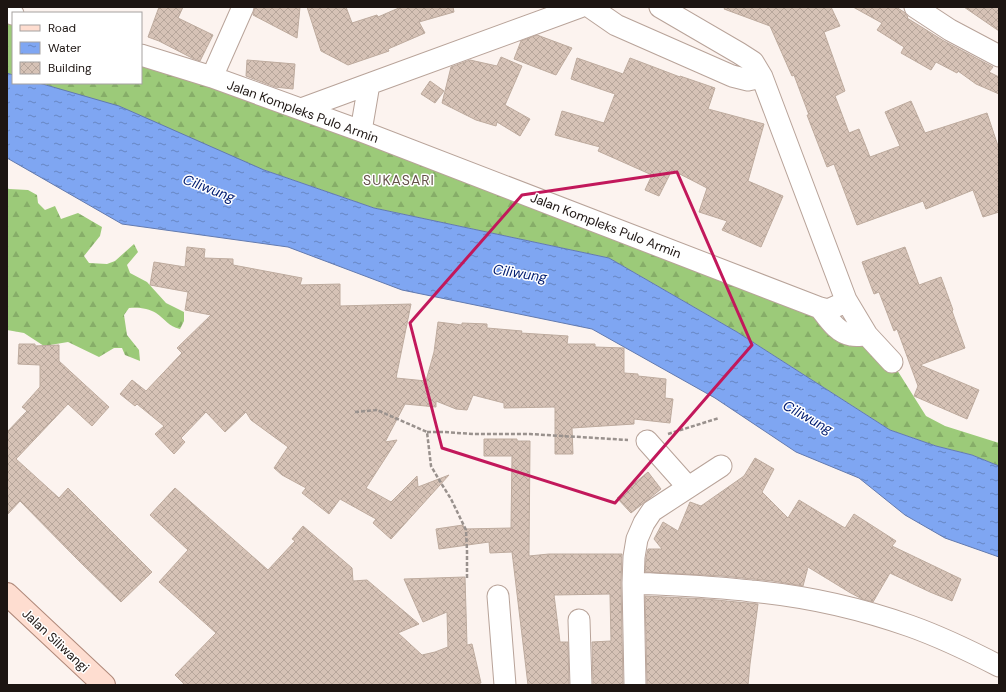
<svg xmlns="http://www.w3.org/2000/svg" width="1006" height="692" viewBox="0 0 1006 692" font-family="'DM Sans',sans-serif">
<style>
.forest{fill:url(#forest-firs)}
.water{fill:url(#water-ripples);stroke:#627aaf}
.building{fill:url(#building-cross-hatch);stroke:#beab9e}
.lines{fill:none;stroke-linecap:round;stroke-linejoin:round}
.minor-casing{stroke:#b8a399;stroke-width:23}
.major-casing{stroke:#af8879;stroke-width:24}
.path{stroke:#99918d;stroke-width:2.5;stroke-dasharray:4 2;stroke-linecap:butt}
.minor{stroke:#fff;stroke-width:21}
.major{stroke:#feddd0;stroke-width:22}
.marked{fill:none;stroke:#c2185b;stroke-width:3;stroke-linejoin:round}
.labels{text-anchor:middle;stroke-width:3;stroke-linejoin:round;paint-order:stroke}
.street-label{font-size:13px;fill:#1d1512;stroke:#fff}
.neighbourhood-label{font-size:14px;letter-spacing:1px;fill:#655249;stroke:#fff}
.water-label{font-size:14px;font-style:italic;fill:#001c71;stroke:#fff}
</style>
<defs>
<pattern id="forest-firs" width="22" height="20" patternUnits="userSpaceOnUse"><rect width="22" height="20" fill="#9cca79"/><path d="M5 1l3.5 6h-7zM16 11l3.5 6h-7z" fill="#86ad68"/></pattern>
<pattern id="water-ripples" width="26" height="14" patternUnits="userSpaceOnUse"><rect width="26" height="14" fill="#7fa6f2"/><path d="M2 4q2-2 4 0t4 0M15 11q2-2 4 0t4 0" fill="none" stroke="#6786c3"/></pattern>
<pattern id="building-cross-hatch" width="8" height="8" patternUnits="userSpaceOnUse"><rect width="8" height="8" fill="#d6c2b6"/><path d="M0 0l8 8M0 8l8-8" fill="none" stroke="#b7a69b"/></pattern>
</defs>
<rect width="100%" height="100%" fill="#fcf3ef"/>
<path class="forest" d="M7 12 13 14V75L7 73Z
M141 55 820 308 892 362 926 416 945 426 999 443V466L972 455 936 446 890 430 737 332 609 258 374 208 264 170 56 88 39 83H141Z
M7 188 9 189 28 190 37 195 38 203 45 210 55 206 61 219 78 213 102 227 100 236 84 256 89 263 107 264 115 261 134 244 138 252 127 265 130 273 147 282 166 303 184 312V321L180 329C168 326 166 320 156 313 149 308 137 307 129 308L124 315 127 335 139 350 140 361 125 355 122 348H114L99 357 68 342 44 346 24 333 7 330Z"/>
<path class="water" d="M7 73 13 75V83H39L119 106 264 170 374 208 609 258 737 332 890 430 936 446 972 455 999 466V557L945 538 905 515 859 478 796 452 715 398 592 329 402 290 288 247 122 224 7 158Z"/>
<path class="building" d="M159 7H183L178 18 213 35 200 61 192 58 159 41 148 37Z
M255 7H300L297 38 253 15Z
M307 7H346L352 23 377 15 378 17 401 7H453L454 12 419 22 425 33 388 49 389 51 348 65 321 51Z
M725 7H831L840 26 824 32 845 91 835 96 849 133 859 129 870 157 900 146 885 112 911 101 925 133 987 113 999 149V212L983 217 973 190 926 209 923 201 857 225 834 164 827 167 807 115H809L794 75 792 76 770 26 724 9Z
M853 7H896L904 12 908 17 907 18 944 41 993 67 989 72 999 77V94L976 84 958 71 957 73 936 62 931 70 901 53 904 47 877 30 882 23Z
M964 7H999V31Z
M537 35 572 48 556 75 514 59 521 41Z
M501 57 522 66 505 105 530 119 520 136 497 122 496 126 476 120 442 103 451 67 470 60 497 66Z
M577 58 623 74 630 58 680 77V76L715 88 708 109 764 124 748 181 783 196 761 247 722 230 727 221 699 212 707 188 672 170 659 196 645 190 652 175 598 151 600 147 555 135 562 111 604 123 615 94 571 79Z
M247 60 295 64 293 89 275 87 246 76Z
M430 81 444 91 435 103 421 94Z
M187 247 205 249 204 258 233 259V265L302 278 300 285 340 284V306L411 304 396 378 426 381 434 352 438 322 462 325V323L487 324V328L522 331 521 333 568 336 567 344H595V347L624 348V373L638 374V376L666 379 665 398 673 399 670 423 634 419V424L572 428 573 454H555V407L504 408V403L473 395 467 410 456 409 436 401V407L405 404 385 442 397 440 366 488 391 502 417 476 418 487 449 475 391 539 373 523 376 519 340 499 329 514 302 493 306 488 282 475 274 468 288 447 251 420 246 412 225 432 206 412 181 438 185 442 174 454 155 434 164 426 137 404 135 406 120 394 132 380 146 391 182 353 177 348 211 315 185 310 188 292 150 285 154 262 185 267Z
M905 247 919 285 941 277 953 310 952 311 965 348 920 365 979 390 967 419 914 396 918 386 897 329 894 331 879 292 874 294 862 262Z
M19 344H35V346L59 345V361L109 407 92 426 68 404 16 459 59 498 68 488 152 572 121 602 79 561 20 501 7 515V432L27 411 22 407 40 387V365L18 364Z
M484 439H517V441H530L529 556 549 554H622L621 583 623 685H593L592 642 611 641 610 594 554 595 560 642H568L569 685H528L512 552 490 553 489 542 439 549 436 529 463 525 464 529 511 528 512 456H484Z
M755 458 774 469 762 492 788 518 799 500 845 528 854 514 896 541 892 546 961 579 952 601 930 592 890 573 873 602 862 599 849 592 808 567 803 586 773 581 722 576 645 572 646 558 648 549H662L654 539 663 522 678 531 690 502 701 506 744 476Z
M648 472 661 489 631 513 617 498Z
M175 488 268 570 295 541 292 539 303 526 352 568 353 581 367 580 419 624 398 633 422 655 435 652 448 647 447 612 423 622 404 579 465 577 467 645 472 644 481 683 472 685H185L175 675 216 633 159 582 188 550 150 515Z
M645 596 706 599 758 604 750 664 748 685H647Z"/>
<g class="lines">
<g class="minor-casing">
<path id="minor" d="M590 7 616 25 732 76 748 80 762 77
M915 7 950 30 999 56
M7 12 13 14
M141 55 212 77 361 131 820 308 828 310 839 305 846 300 762 77 753 62 739 53 660 7
M212 77 243 7
M369 84 580 7
M301 109 369 84 361 131
M846 300 867 335 892 362
M820 308C828 318 837 333 851 335 856 336 862 335 867 335
M647 441 688 487
M633 583C672 585 711 586 751 591 805 596 859 608 910 626 941 637 970 651 999 666
M498 596 505 685
M579 620 581 685
M635 685 633 583 634 557 637 539 644 523 652 511 721 466"/>
</g>
<g class="major-casing">
<path id="major" d="M7 594 104 685"/>
</g>
<path class="path" d="M355 412 377 410 427 432 431 466 441 483 451 499 466 530 467 551V578
M427 432H444L473 434H530L628 440
M668 434 719 418"/>
<use href="#minor" class="minor"/>
<use href="#major" class="major"/>
</g>
<path class="marked" d="M677 172 752 345 615 503 442 448 410 323 522 195Z"/>
<g class="labels">
<g class="street-label">
<text transform="translate(303 111) rotate(20)" y="5">Jalan Kompleks Pulo Armin</text>
<text transform="translate(606 225) rotate(21)" y="5">Jalan Kompleks Pulo Armin</text>
<text transform="translate(56 640) rotate(43)" y="5">Jalan Siliwangi</text>
</g>
<g class="neighbourhood-label">
<text x="399" y="185">SUKASARI</text>
</g>
<g class="water-label">
<text transform="translate(209 188) rotate(21)" y="5">Ciliwung</text>
<text transform="translate(520 273) rotate(9)" y="5">Ciliwung</text>
<text transform="translate(808 417) rotate(29)" y="5">Ciliwung</text>
</g>
</g>
<rect width="1006" height="692" fill="none" stroke="#1d1512" stroke-width="16"/>
<rect x="12" y="12" width="130" height="72" fill="#ffffff" stroke="#a5a1a0"/>
<rect x="20" y="25" width="20" height="6" fill="#feddd0" stroke="#a5a1a0"/>
<text x="48" y="32" font-size="12" fill="#1d1512">Road</text>
<rect x="20" y="42" width="20" height="12" fill="url(#water-ripples)" stroke="#a5a1a0"/>
<text x="48" y="52" font-size="12" fill="#1d1512">Water</text>
<rect x="20" y="62" width="20" height="12" fill="url(#building-cross-hatch)" stroke="#a5a1a0"/>
<text x="48" y="72" font-size="12" fill="#1d1512">Building</text>
</svg>
